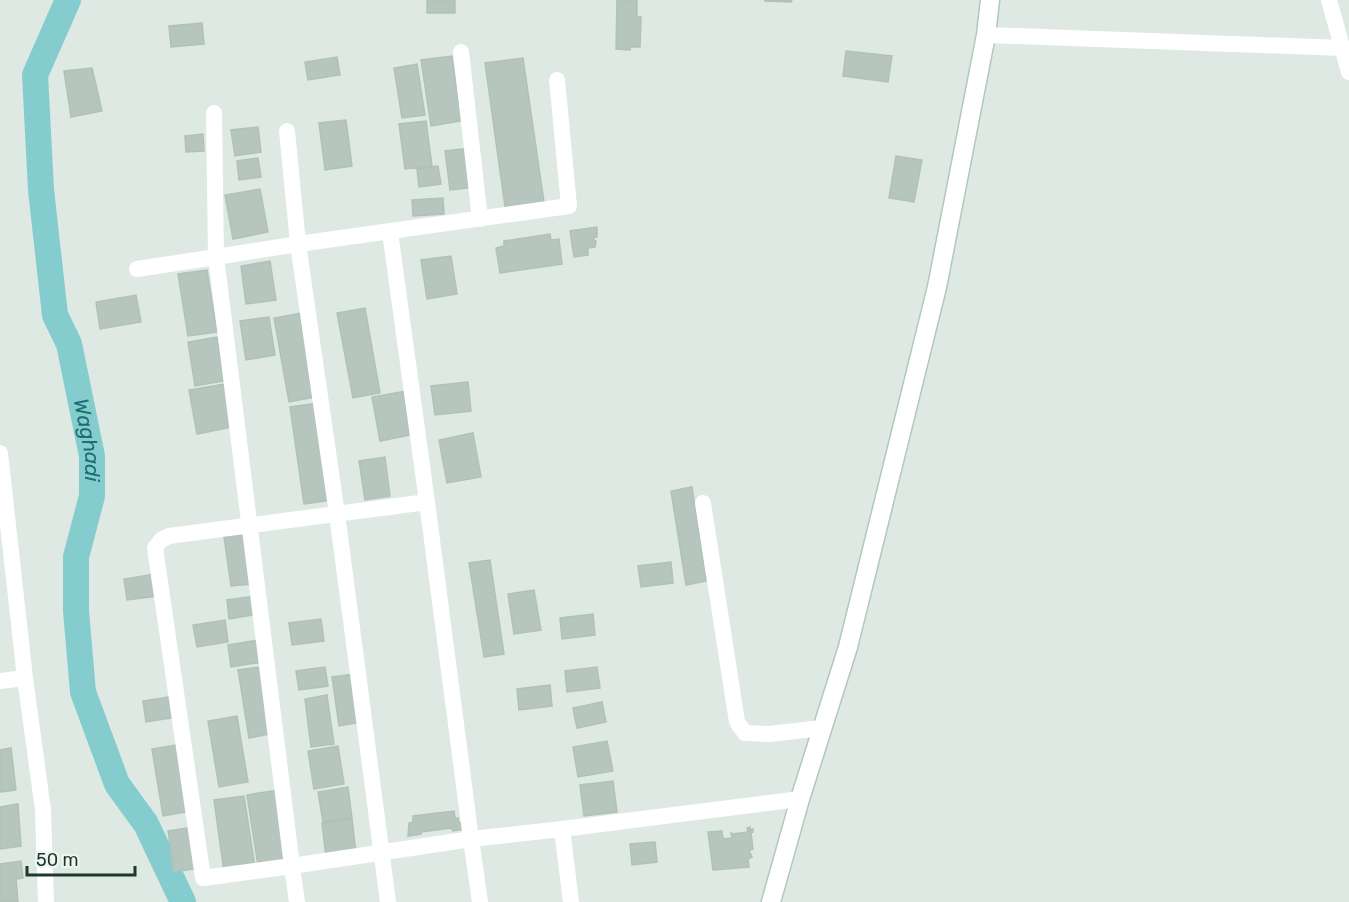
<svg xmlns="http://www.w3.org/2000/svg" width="1349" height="902" viewBox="0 0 1349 902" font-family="Rubik,sans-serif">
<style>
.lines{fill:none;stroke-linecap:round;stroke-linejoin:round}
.river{stroke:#85ccce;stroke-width:26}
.building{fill:#b6c6be;stroke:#b0c2b8;stroke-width:1.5}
.secondary-casing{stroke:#b1c8bd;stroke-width:21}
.street{stroke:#fff;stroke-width:16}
.secondary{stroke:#fff;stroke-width:18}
.labels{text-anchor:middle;stroke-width:6;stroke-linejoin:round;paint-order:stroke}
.water-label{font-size:21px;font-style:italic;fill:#1b6e72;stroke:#edf6f1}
</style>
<rect width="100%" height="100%" fill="#dde9e2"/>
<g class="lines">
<path class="river" id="s1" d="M68 0 35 75 41 190 55 315 69 344 92 456V496L76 557V611L83 692 117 784 146 824 183 902"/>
</g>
<path class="building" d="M427 0H455V13H427Z
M617 0H637V17H641L640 47H630V50L616 49Z
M765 0H792L791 2 765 1Z
M202 23 204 44 171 47 169 26Z
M846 51 892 56 888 82 843 76Z
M452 56 461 121 431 126 421 60Z
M337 57 340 75 308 80 305 62Z
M523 58 545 209 506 214 485 63Z
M417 64 425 115 402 118 394 68Z
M92 68 102 111 71 117 64 71Z
M346 120 352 166 325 170 319 123Z
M426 121 432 166 405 169 399 124Z
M258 127 261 152 235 156 231 130Z
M203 134 204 151 186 152 185 136Z
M471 148 476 187 450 190 445 151Z
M896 156 922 160 914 202 889 198Z
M258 158 261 177 239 180 237 161Z
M438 166 441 184 419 187 417 169Z
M260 189 268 232 233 239 225 195Z
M443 198 444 214 413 216 412 200Z
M597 227V237H594V241H596L595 247 588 248V255L574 257 570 231Z
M550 234 551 240 559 239 562 264 500 273 496 248 504 246V241Z
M451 256 457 294 427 299 421 260Z
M270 261 276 300 246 304 241 266Z
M207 270 217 332 188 336 178 274Z
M136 295 141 322 100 329 96 302Z
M365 308 380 393 353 398 337 313Z
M301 313 316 397 289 402 274 318Z
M269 317 275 355 246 360 240 321Z
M217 337 224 381 195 386 188 342Z
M468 382 471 411 435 415 431 386Z
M224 384 232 427 197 434 189 390Z
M406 391 415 434 380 441 372 397Z
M318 403 333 500 304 504 290 407Z
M473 433 481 477 447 483 439 440Z
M385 457 390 496 365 500 359 461Z
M692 487 706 581 686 585 671 491Z
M246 534 252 584 231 586 224 537Z
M490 560 504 654 484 657 469 563Z
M671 562 673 583 641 587 638 566Z
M155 574 158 596 127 600 124 579Z
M534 590 541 630 514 634 508 594Z
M256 596 259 614 229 619 227 600Z
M593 614 595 635 562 639 560 618Z
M321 619 324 641 292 645 289 623Z
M225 620 228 642 197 647 193 625Z
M260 640 263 662 231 667 228 645Z
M260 667 270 734 249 738 238 670Z
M325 667 328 686 299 690 296 671Z
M597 667 600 688 567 692 565 671Z
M355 674 362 722 339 726 332 677Z
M550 685 552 706 519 710 517 689Z
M327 695 334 744 311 747 305 699Z
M174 696 178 717 146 722 143 701Z
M602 702 606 722 577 728 573 708Z
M237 716 248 782 219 787 208 721Z
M607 741 613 771 578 777 573 747Z
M181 744 192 811 163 816 152 749Z
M338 746 344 784 314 789 308 751Z
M11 748 16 790 0 792V750Z
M613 781 617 812 584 816 580 785Z
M348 787 352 818 323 822 318 792Z
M278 790 289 862 258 866 247 795Z
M244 796 255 867 224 872 214 800Z
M18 804 21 846 0 849V807Z
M454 811 455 818H458L459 823 464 822 465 829 453 831 451 828 421 832V834L408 836 409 823 413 822V816Z
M352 819 356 853 326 857 322 823Z
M194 827 199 868 174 872 168 831Z
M750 827V830L753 829V832L751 833 753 849 749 851 752 857 748 859 749 867 713 870 708 832 722 831 723 839 732 838 731 832 732 834 748 832 747 828Z
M655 842 657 862 632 865 630 844Z
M21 861 23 878 16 879 18 902H0V864Z"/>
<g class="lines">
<g class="secondary-casing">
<path id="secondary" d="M771 902 800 799 848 647 937 287 986 35 990 0"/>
</g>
<path class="street" d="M1329 0 1349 72
M986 35 1343 48
M461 52 480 219
M287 131 298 244 337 514 388 902
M390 232 427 502 169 536 161 540 155 548 203 878 292 866 216 257 298 244 569 206 557 80
M137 269 216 257 214 113
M0 453 25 678 43 810 46 902
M427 502 471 839 562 829 571 902
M703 503 737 722 745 733 769 734 822 728
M0 681 25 678
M562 829 800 799
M297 902 292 866 471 839 480 902"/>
<use href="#secondary" class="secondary"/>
</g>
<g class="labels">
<g class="water-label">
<text dy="7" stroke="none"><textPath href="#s1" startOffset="453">Waghadi</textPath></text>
</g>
</g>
<path d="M27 866v9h108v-9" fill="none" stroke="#1f382e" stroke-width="3"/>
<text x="36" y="866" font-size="18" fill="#1f382e" stroke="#edf6f1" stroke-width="4.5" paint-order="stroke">50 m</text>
</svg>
